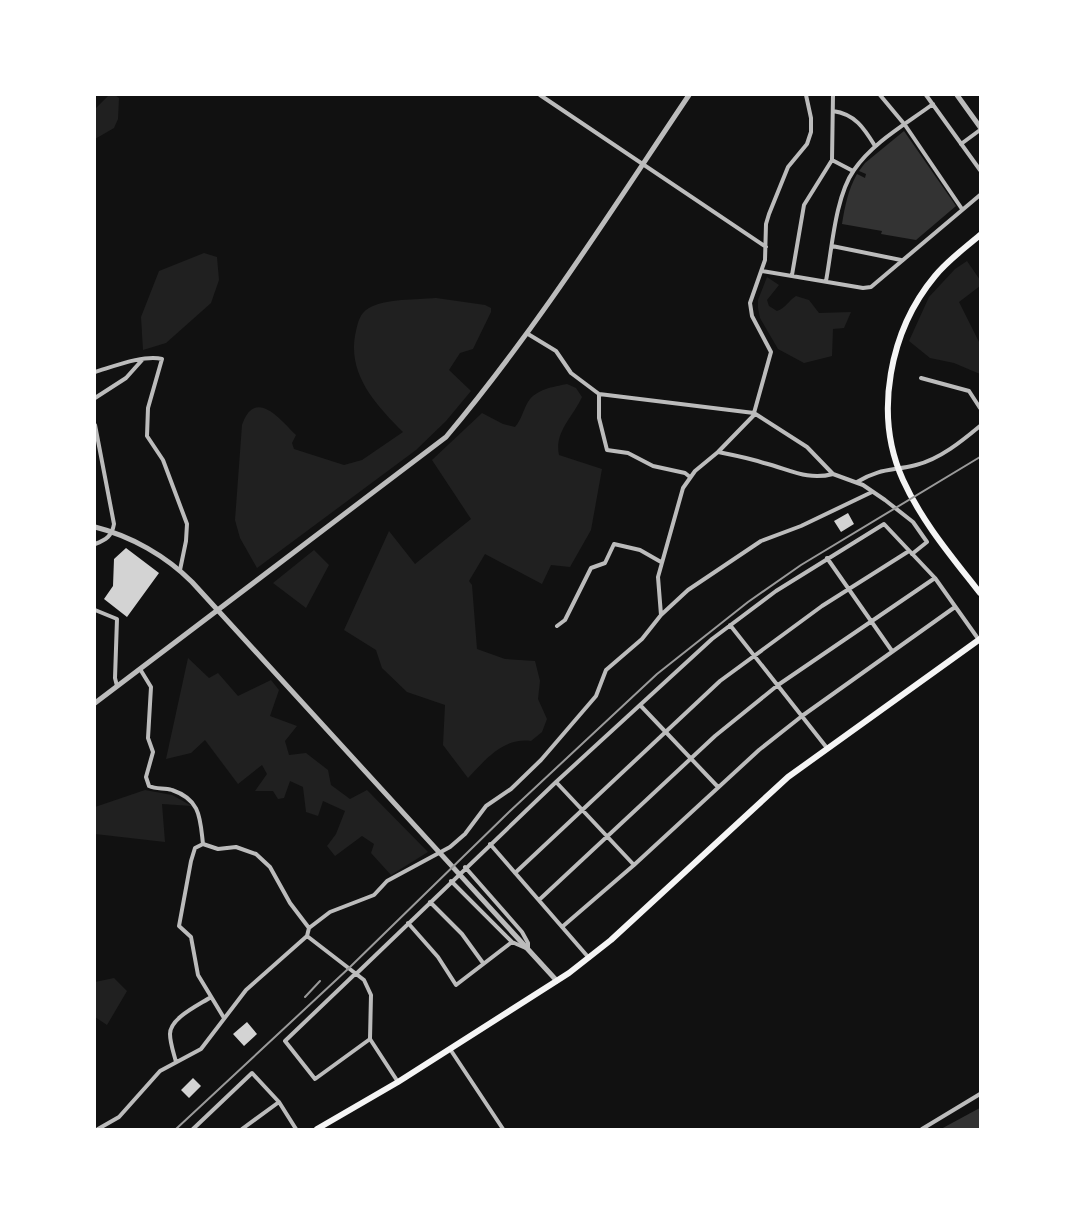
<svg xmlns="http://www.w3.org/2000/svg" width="1075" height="1224" viewBox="0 0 1075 1224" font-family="'PT Sans Narrow',sans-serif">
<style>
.green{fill:#202020}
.water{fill:#333}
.building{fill:#d3d3d3}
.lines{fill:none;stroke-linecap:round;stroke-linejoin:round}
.minor{stroke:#bcbcbc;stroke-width:4}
.tertiary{stroke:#bcbcbc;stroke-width:5}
.primary{stroke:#f5f5f5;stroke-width:6}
.rail{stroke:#9a9a9a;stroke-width:2}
</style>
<rect width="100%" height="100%" fill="#111"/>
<path class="green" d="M109 95H115L119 98 118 119 114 128 95 139V109Z
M204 253 217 257 219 280 211 303 166 343 143 350 141 317 159 271Z
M967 261 980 280V286L959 302 980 344V374L954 363 930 358 909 341 929 297 955 269Z
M767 277 779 285 767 300 769 306 777 311C786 308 788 301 796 296L809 300 819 313 851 312 844 328 833 329 832 356 804 363 778 349 760 318 758 308V300Z
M436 298 485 305 491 308V312L473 349 460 353 449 370 471 391 446 421 416 450 257 568 240 538 235 520 242 425C255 387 280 419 296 435L292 443 294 449 344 465 362 460 403 432C375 404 346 373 356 331 358 322 360 313 369 308 387 298 416 300 436 298Z
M567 384 576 388 582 397C573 417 554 432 559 455L602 469 591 530 570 567 551 565 542 584 485 554 469 581 472 585 477 649 505 659 535 661 540 681 538 699 547 719 542 732 531 741C504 737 485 760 468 778L443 745 445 705 407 692 382 668 376 650 344 630 389 531 415 564 471 519 432 460 482 413 503 424 515 427C522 419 523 410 528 402 536 389 553 387 567 384Z
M314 550 329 565 306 608 273 583Z
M188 658 209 678 218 673 238 696 271 680 279 690 270 716 297 726 285 741 289 755 306 753 328 770 331 785 350 799 367 790 428 852 391 875 371 853 374 844 362 836 335 856 327 846 336 834 345 811 323 801 318 816 306 812 303 787 290 781 284 798 278 799 273 791H255L267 774 262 765 238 784 205 740 191 753 166 759Z
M145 790 172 795 192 806 162 804 165 842 95 834V807Z
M114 978 127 991 107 1025 95 1017V982Z"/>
<path class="water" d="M904 131 956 206 916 240 881 234 882 231 842 224C845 206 848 190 857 174L865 178 866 174 859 171 865 163Z
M980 1108V1129H941L976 1110Z"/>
<path class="building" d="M848 513 854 524 841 532 834 521Z
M126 548 159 573 127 617 104 599 113 586 114 559Z
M247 1022 257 1034 244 1046 233 1034Z
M193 1078 201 1086 189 1098 181 1090Z"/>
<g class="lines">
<path class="minor" d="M540 95 766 247
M806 95 811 118V132L807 144 788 167 769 214 766 224 765 260 750 303 752 316 771 352 754 413 807 447 833 474 863 485 885 500 913 522 927 542 912 554
M880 95 905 125 962 209
M926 95 980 170
M833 111C855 114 864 128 875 146
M961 144 980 130
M832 160 853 171
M832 246 901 260
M762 271 863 288 871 287 980 195
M792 275 804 205 832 160 833 95
M826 281C832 249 835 197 854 170 873 142 906 124 933 104
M528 334 556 351 571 373 599 394 754 413
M95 372C112 367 145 354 162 359L148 408 147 436 163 460 187 524 186 541 180 570
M921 378 969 391 980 408
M599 394V418L607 450 628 453 653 466 685 473 690 477
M95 398 126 378 143 359
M95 425 114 524C112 536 106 540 95 544
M718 452C733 455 749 458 764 463 789 469 807 481 833 474
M857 482C880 468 892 471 916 465 940 459 962 441 980 426
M827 558 892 651
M95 610 117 619 115 678 117 686
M661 615 658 577 683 488 695 471 718 452 755 414
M730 625 827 748
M557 626 565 620 591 568 605 563 614 544 640 550 661 562
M140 669 151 687 148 738 153 752 146 777 149 786C157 790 164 787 172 790 201 800 200 818 203 844L218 849 236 847 256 854 270 867 290 903 309 928
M640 705 718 787
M556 782 634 865
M203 844 195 848 191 861 179 926 191 937 198 975 224 1018
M490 844 589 958
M515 873 720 681 822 606 909 551
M451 881 512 942 528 949V943L522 932 465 867
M539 900 715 736 778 685 935 578
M430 902 462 934 483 963
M408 923 438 957 456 985 512 942
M562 927 634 865 759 750 802 716 955 607
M307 936 364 980 371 995 370 1039 398 1082
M355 974 285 1041 315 1079 370 1039
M356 974 556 782 712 639 776 591 884 524 935 578 979 640
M450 1049 503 1129
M176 1062C174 1054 170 1043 170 1034 170 1018 199 1005 211 997
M98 1129 119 1117 160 1071 201 1049 246 990 307 936 309 928 330 912 374 895 387 881 450 847 465 834 486 806 511 789 541 760 596 696 606 670 642 639 661 615 688 590 761 541 801 526 872 492
M193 1129 252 1073 279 1102 296 1129
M242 1129 279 1102
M922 1129 980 1094"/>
<path class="tertiary" d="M957 95 980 127
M95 527C131 536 166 556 192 582L557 981
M95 703 446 437C536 330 611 211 689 95"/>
<path class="primary" d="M980 235C965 248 948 260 935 276 890 330 873 414 903 480 922 522 952 557 980 593
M317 1129 398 1082 569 973 611 940 788 777 980 639"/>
<path class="rail" d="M305 997 320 981
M176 1129 349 968 509 812 657 674 748 602 801 565 980 457"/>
</g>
<rect width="1075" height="1224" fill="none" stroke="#ffffff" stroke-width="192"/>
</svg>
